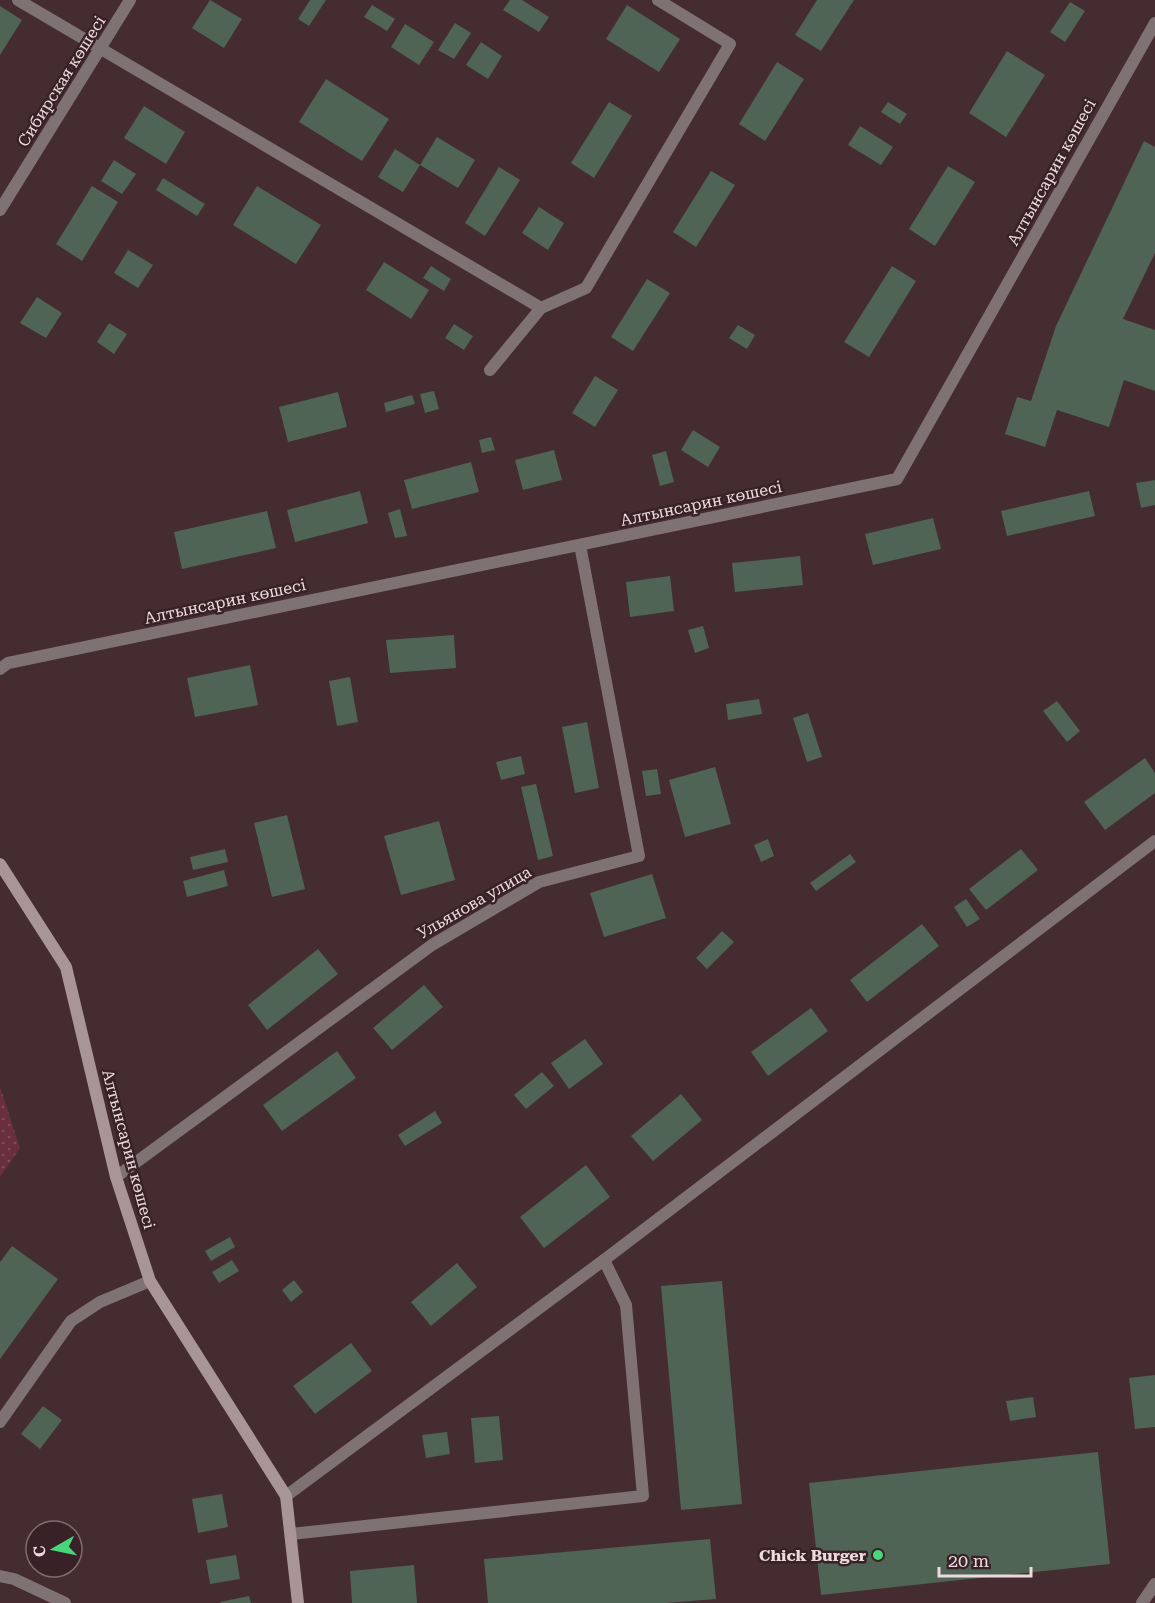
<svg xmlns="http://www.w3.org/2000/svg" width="1155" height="1603" viewBox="0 0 1155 1603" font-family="'Roboto Serif',serif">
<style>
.green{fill:url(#green-dots)}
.building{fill:#4f6454}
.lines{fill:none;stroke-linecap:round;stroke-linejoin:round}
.lane{stroke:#7f7274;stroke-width:12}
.street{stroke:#7f7274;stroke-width:12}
.secondary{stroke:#a99598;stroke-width:12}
.poi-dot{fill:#47d779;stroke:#392227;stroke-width:2}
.labels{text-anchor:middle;stroke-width:5;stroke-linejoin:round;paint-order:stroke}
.street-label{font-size:16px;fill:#ecdbde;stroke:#392227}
.poi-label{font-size:16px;font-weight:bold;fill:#ecdbde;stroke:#392227;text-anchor:end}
</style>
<defs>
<pattern id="green-dots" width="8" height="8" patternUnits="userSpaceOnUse" patternTransform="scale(1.5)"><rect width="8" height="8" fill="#692f3e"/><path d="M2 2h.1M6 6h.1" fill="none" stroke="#7f4d59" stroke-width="1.8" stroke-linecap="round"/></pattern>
</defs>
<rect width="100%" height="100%" fill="#442c31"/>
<path class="green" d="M0 1087 20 1148 0 1177Z"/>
<path class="building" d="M210 0 242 19 224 48 192 28Z
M310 0H326L309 26 298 19Z
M510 0H522L549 17 539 32 503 10Z
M817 0H854L821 51 795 35Z
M1070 2 1085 11 1065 42 1050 32Z
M372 5 395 19 387 31 364 17Z
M627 5 680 39 659 72 606 39Z
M0 6 22 20 0 55Z
M455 23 471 33 454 59 438 50Z
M405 24 434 42 419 65 391 47Z
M481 42 502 56 488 79 466 65Z
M1007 51 1045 75 1006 137 969 113Z
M777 62 804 79 765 141 739 124Z
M326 79 389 119 362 161 299 122Z
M609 102 632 116 594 178 571 163Z
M888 102 907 114 900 124 881 112Z
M144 106 185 132 166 164 124 138Z
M860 126 893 147 881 165 848 145Z
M437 137 475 160 458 188 420 165 403 192 378 177 395 149 420 165Z
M1144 141 1155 147V253L1123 319 1155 330V391L1124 380 1109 427 1057 410 1045 447 1005 434 1017 397 1031 401 1056 326Z
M114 160 136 174 122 194 101 181Z
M948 166 975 182 935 246 909 229Z
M499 167 520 180 485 236 465 223Z
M711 171 735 185 696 247 673 232Z
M163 178 205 204 197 216 156 190Z
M92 186 118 202 82 261 56 244Z
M257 186 321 225 296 264 233 225Z
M539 207 564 223 548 250 522 233Z
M128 250 153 265 138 288 114 273Z
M384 262 429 290 411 319 366 290Z
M431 266 451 279 444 291 423 278Z
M892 266 916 281 869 357 844 342Z
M647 279 670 293 633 351 611 337Z
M37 297 62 313 46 338 20 323Z
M109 323 127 334 114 354 97 342Z
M454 324 473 336 464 350 445 338Z
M738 325 755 335 747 349 729 338Z
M595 376 618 390 595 427 572 413Z
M434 391 439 409 425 413 420 394Z
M338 392 347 427 288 442 279 407Z
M412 395 415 404 386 412 384 403Z
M693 430 720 447 708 467 681 450Z
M491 437 495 450 482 453 479 440Z
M554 450 562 480 523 490 515 460Z
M666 451 674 482 660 486 652 455Z
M471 462 479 492 412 509 404 480Z
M1155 480V505L1141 508 1136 483Z
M360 491 368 523 295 542 287 510Z
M1089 491 1095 516 1007 536 1001 511Z
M400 509 407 536 395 538 388 513Z
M267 511 276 548 182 569 174 532Z
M933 518 941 549 873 565 865 534Z
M800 556 803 585 735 592 732 563Z
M670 576 674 611 630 617 626 582Z
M703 626 709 648 695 653 688 630Z
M454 635 456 668 390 673 386 640Z
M250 665 258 705 195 717 187 678Z
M350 677 358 722 337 726 329 681Z
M759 699 762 714 728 720 726 704Z
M1057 701 1080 731 1067 742 1043 711Z
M808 713 822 757 807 762 793 718Z
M587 722 599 788 575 793 562 727Z
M521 756 525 774 501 780 496 762Z
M1145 758 1155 773V793L1105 830 1084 802Z
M715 767 731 824 685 837 669 780Z
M657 769 661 794 646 796 642 771Z
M536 784 553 856 538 860 521 787Z
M287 815 305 889 272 897 254 823Z
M439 821 455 880 401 895 384 836Z
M768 839 774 856 761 862 754 845Z
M225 849 228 862 193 870 190 857Z
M1021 849 1038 870 986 910 969 889Z
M850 854 856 862 816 891 810 883Z
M224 870 228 886 187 897 183 881Z
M652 874 666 918 604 937 590 893Z
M966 899 980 919 967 927 954 907Z
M922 924 939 946 867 1002 850 980Z
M722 931 734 942 707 969 696 958Z
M318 949 338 974 267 1030 248 1005Z
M424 985 443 1007 392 1050 373 1028Z
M811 1008 828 1031 768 1076 751 1052Z
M585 1039 603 1064 569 1089 551 1063Z
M337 1051 356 1078 282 1131 263 1105Z
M542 1072 554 1086 526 1109 514 1095Z
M681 1094 702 1120 653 1161 631 1136Z
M435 1111 442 1123 405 1146 398 1135Z
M586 1165 610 1197 544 1248 520 1217Z
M230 1237 235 1247 211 1261 205 1251Z
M12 1246 58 1279 0 1359V1262Z
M232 1260 239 1271 219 1283 212 1272Z
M457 1263 477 1287 431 1326 411 1302Z
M294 1280 303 1292 291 1302 282 1290Z
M722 1281 742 1504 681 1510 661 1286Z
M351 1343 372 1371 315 1414 293 1386Z
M1155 1375V1427L1135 1429 1129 1378Z
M1033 1397 1036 1417 1010 1421 1006 1401Z
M43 1406 62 1420 40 1449 21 1434Z
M499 1416 503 1460 475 1463 471 1418Z
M447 1432 450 1454 426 1458 422 1435Z
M1098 1452 1110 1564 821 1595 809 1483Z
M222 1494 228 1527 198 1533 192 1499Z
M710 1539 716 1599 666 1603H488L484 1559Z
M236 1555 240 1579 210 1584 206 1560Z
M414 1565 417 1603H352L350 1571Z
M249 1596 251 1603H221L220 1602Z"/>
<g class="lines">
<path class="lane" d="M18 0 541 308
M0 1422 71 1321 100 1302 150 1281
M291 1534 643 1496 626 1305 604 1260
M0 1576 14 1579 65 1603
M1142 1603 1155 1584"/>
<path class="street" d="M0 210 130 0
M490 370 541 308 586 288 730 44 658 0
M0 669 8 663 897 479 1155 23
M116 1177 432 945 539 882 639 856 580 545
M286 1496 604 1260 1155 841"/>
<path class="secondary" d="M0 864 66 967 116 1177 150 1281 286 1496 298 1603"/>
</g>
<circle class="poi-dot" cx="878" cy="1555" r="6"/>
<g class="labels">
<g class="street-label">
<text transform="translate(61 81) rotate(-58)" y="6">Сибирская көшесі</text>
<text transform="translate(1051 172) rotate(-61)" y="6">Алтынсарин көшесі</text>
<text transform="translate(701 503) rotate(-12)" y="6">Алтынсарин көшесі</text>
<text transform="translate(225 601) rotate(-12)" y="6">Алтынсарин көшесі</text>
<text transform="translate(474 902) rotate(-30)" y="6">Ульянова улица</text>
<text transform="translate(129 1149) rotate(75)" y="6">Алтынсарин көшесі</text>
</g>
<g class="poi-label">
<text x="866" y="1561">Chick Burger</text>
</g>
</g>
<g transform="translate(54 1549) rotate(261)"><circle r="28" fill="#392227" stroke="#816c70" stroke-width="1.5"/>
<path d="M0-4.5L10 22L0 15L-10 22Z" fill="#47d779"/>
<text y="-9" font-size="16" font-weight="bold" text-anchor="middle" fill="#ecdbde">С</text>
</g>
<path d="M939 1567v9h92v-9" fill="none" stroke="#ecdbde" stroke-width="3"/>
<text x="948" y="1567" font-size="18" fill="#ecdbde" stroke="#392227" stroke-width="4.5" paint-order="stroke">20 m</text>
</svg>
